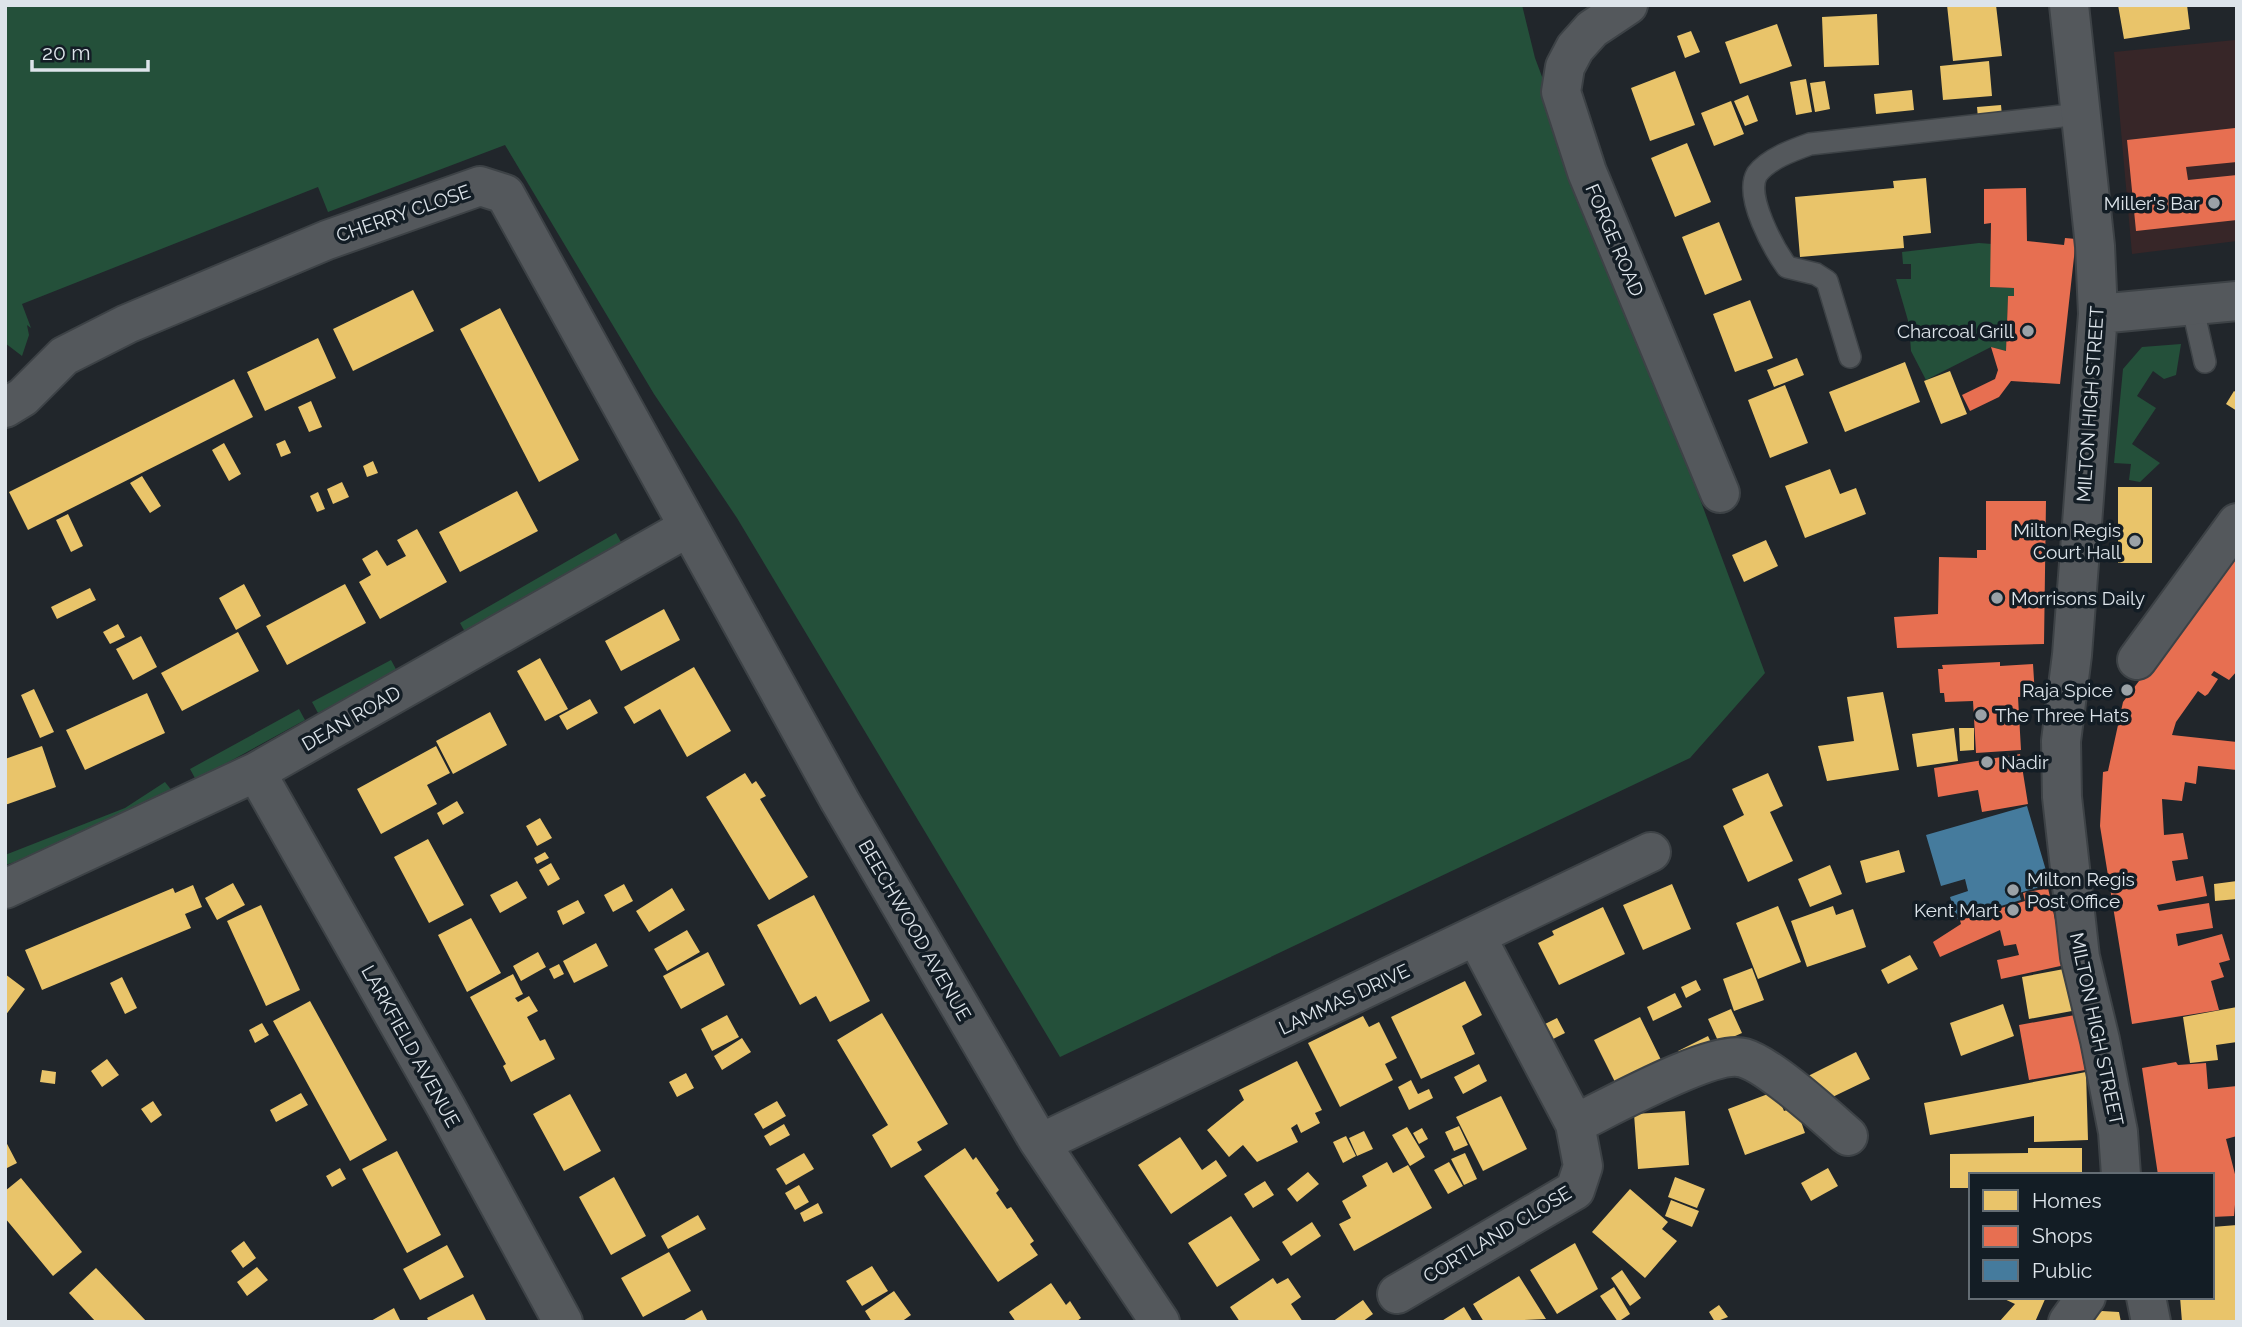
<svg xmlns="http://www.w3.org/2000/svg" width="2242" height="1327" viewBox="0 0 2242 1327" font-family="Raleway,sans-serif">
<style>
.commercial{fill:#372628}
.green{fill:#24503a}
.homes{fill:#e9c46a}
.shops{fill:#e76f51}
.public{fill:#457b9d}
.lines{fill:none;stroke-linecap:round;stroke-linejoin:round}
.lane-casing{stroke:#3d4246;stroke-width:24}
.street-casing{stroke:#3d4246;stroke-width:42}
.lane{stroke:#54585c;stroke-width:21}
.street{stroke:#54585c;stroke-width:38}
.poi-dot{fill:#9ba2a7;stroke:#131d25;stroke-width:2.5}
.labels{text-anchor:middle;stroke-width:7;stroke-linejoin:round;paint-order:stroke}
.poi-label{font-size:19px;fill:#dde4ea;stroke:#131d25;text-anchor:end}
.street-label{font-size:19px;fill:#dde4ea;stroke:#131d25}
</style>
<rect width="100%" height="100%" fill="#21262b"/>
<path class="commercial" d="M2235 40 2237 241 2132 254 2114 52Z"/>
<path class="green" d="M5 5H1522L1535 58 1765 673 1690 758 1060 1057 737 518 654 394 505 145 328 212 318 187 22 304 31 328 27 325 29 335 22 356 5 343Z
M1979 243 1992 244 1990 287 2014 288V296H2008L2006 351 1991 347 1926 380 1911 351 1909 324 1896 279H1911V264H1903L1902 252Z
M2181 344 2176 375 2164 379 2153 371 2137 396 2156 408 2132 444 2160 463 2140 482 2129 480 2131 464 2114 463 2123 369 2142 347Z
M616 533 621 542 465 632 460 623Z
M391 660 397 671 318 713 312 702Z
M299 709 305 720 196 780 190 769Z
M165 782 173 792 48 852 5 865V855L125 808Z"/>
<path class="homes" d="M1947 5H1996L2002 56 1953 61Z
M2118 5H2187L2190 29 2124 39Z
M1877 14 1879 65 1824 67 1822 17Z
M1777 24 1792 66 1740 84 1725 42Z
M1691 31 1700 52 1685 58 1677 36Z
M1989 61 1992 96 1943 100 1940 66Z
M1675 71 1695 125 1650 141 1631 88Z
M1806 79 1812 112 1796 115 1790 82Z
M1825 81 1830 109 1815 112 1810 83Z
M1912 90 1914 110 1876 114 1874 94Z
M1748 95 1758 121 1745 126 1734 101Z
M1731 101 1744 134 1714 146 1701 113Z
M2001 105 2002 116 1978 118 1977 107Z
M1687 143 1711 202 1675 217 1651 158Z
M1926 178 1931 233 1903 236 1904 248 1800 257 1795 197 1894 188 1893 181Z
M1719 222 1742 280 1705 295 1682 237Z
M413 290 434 331 353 371 333 329Z
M1750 300 1773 358 1735 372 1713 314Z
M500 308 579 460 539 482 460 329Z
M318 338 336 378 265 411 247 372Z
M1797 358 1804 375 1774 387 1767 370Z
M1905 362 1920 402 1845 432 1829 392Z
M1950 371 1967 414 1941 424 1924 381Z
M234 379 253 417 28 530 9 492Z
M1785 385 1808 443 1770 458 1748 400Z
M2234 391 2237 393V411L2226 404Z
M311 401 322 427 309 432 298 407Z
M285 440 291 453 281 457 276 444Z
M224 443 241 474 229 481 212 450Z
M373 461 378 473 367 477 363 466Z
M1830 469 1840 494 1856 488 1866 514 1805 538 1785 486Z
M142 476 161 506 150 513 130 483Z
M342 482 349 497 333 504 327 489Z
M2118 487H2152V563H2118Z
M517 491 538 531 460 572 439 532Z
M318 492 325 509 317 512 310 496Z
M68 514 83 546 71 552 56 520Z
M417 529 447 582 380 619 359 582 371 575 362 559 377 550 387 566 406 556 397 540Z
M1766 540 1778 566 1744 582 1732 555Z
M244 584 261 616 236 630 219 598Z
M345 584 366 623 287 665 266 626Z
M90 588 96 600 57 619 51 607Z
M664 609 680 640 621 671 605 641Z
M118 624 125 637 110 644 103 632Z
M238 632 259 671 182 711 161 673Z
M141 636 157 667 133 680 116 649Z
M540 658 568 709 545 721 517 671Z
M694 667 731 731 687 757 660 709 634 724 624 707Z
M34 689 54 732 40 738 21 695Z
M1883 692 1899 770 1827 781 1818 746 1854 741 1847 697Z
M147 693 165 733 85 770 66 730Z
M590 699 598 713 567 730 559 716Z
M490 712 507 745 453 774 436 741Z
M1954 728 1958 761 1917 767 1912 734Z
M1959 728H1974V750L1960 751Z
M42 746 56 787 5 805V759Z
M436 746 450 773 427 785 437 804 381 834 357 789Z
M745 773 752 784 756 781 766 796 760 799 808 877 769 900 706 797Z
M1768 773 1783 806 1770 812 1793 861 1748 882 1723 826 1744 815 1732 789Z
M457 801 464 813 443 825 437 813Z
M540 818 552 838 537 846 526 826Z
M428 839 464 905 429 923 394 857Z
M1899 850 1905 872 1866 883 1860 861Z
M545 852 549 858 537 864 534 858Z
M551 863 560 879 548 886 539 870Z
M1830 865 1842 894 1810 907 1798 879Z
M517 881 527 898 500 913 490 895Z
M2237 881V899L2215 901 2214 884Z
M233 883 245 905 217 920 205 898Z
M624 884 633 901 613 912 604 895Z
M1672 884 1691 929 1643 950 1623 905Z
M193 885 202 907 185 914 191 928 42 990 25 950 173 888 175 893Z
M672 888 685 910 649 932 636 911Z
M814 895 870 1001 830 1022 816 996 800 1005 757 925Z
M578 900 585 913 563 925 557 911Z
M261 905 300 990 266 1006 227 921Z
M1778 906 1801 962 1758 979 1736 923Z
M1833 906 1836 915 1853 909 1866 947 1807 967 1791 921Z
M1603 907 1625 954 1559 985 1538 943 1554 935 1552 931Z
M471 918 501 973 467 992 438 935Z
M687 930 700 952 667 971 654 949Z
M596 943 608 966 574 983 563 961Z
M538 952 546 967 521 981 513 966Z
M708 952 725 985 681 1009 663 976Z
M1910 955 1918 969 1888 984 1881 970Z
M559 964 564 974 554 979 549 969Z
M1752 968 1764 1000 1734 1011 1723 979Z
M2064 969 2072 1011 2029 1019 2022 977Z
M5 974 25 989 5 1016Z
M513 974 523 994 515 998 518 1002 529 996 538 1011 527 1017 540 1041 545 1039 555 1059 511 1082 503 1066 506 1064 470 997Z
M122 977 137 1008 125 1014 110 983Z
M1696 980 1701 990 1686 998 1681 987Z
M1465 981 1482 1015 1462 1026 1475 1054 1421 1079 1391 1017Z
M1675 993 1682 1007 1653 1021 1647 1007Z
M310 1001 387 1140 350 1161 273 1021Z
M2003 1004 2014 1036 1961 1056 1950 1023Z
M2237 1007V1042L2216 1045 2218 1060 2190 1063 2183 1017Z
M1731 1009 1742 1033 1719 1043 1708 1019Z
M882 1013 948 1124 917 1142 922 1150 891 1168 872 1135 888 1125 837 1040Z
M727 1015 739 1037 712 1051 701 1029Z
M1363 1016 1369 1027 1379 1022 1397 1058 1385 1064 1393 1080 1340 1107 1308 1043Z
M1640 1017 1663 1064 1617 1086 1594 1040Z
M1557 1018 1565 1033 1553 1039 1545 1024Z
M262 1023 269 1035 255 1043 249 1030Z
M1708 1036 1716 1053 1686 1068 1678 1051Z
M742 1038 751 1052 722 1070 714 1056Z
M1856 1052 1870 1079 1820 1103 1792 1084Z
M107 1059 119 1075 102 1087 91 1071Z
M1297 1061 1322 1110 1315 1113 1320 1123 1301 1133 1297 1124 1291 1128 1298 1142 1257 1162 1243 1145 1229 1157 1207 1130 1244 1100 1239 1090Z
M1479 1064 1487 1081 1463 1094 1454 1077Z
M42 1070 56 1072 55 1084 40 1082Z
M2086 1072 2088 1140 2034 1142V1116L1930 1135 1924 1103Z
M686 1073 694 1088 677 1097 669 1082Z
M1411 1080 1418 1094 1429 1089 1433 1098 1409 1110 1398 1087Z
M1776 1091 1784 1111 1796 1107 1805 1133 1745 1155 1728 1109Z
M301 1093 308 1105 276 1122 270 1110Z
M570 1094 601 1151 564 1171 533 1114Z
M1501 1096 1527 1149 1483 1171 1456 1117Z
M153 1101 162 1115 151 1123 141 1109Z
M777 1101 786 1116 763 1129 754 1114Z
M1685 1111 1689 1165 1638 1169 1634 1114Z
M784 1124 790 1135 770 1146 764 1136Z
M1459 1126 1468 1145 1454 1151 1445 1132Z
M1407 1127 1425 1157 1410 1166 1392 1135Z
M1422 1128 1428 1139 1419 1144 1413 1133Z
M1364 1131 1373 1149 1357 1156 1349 1138Z
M1346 1136 1356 1156 1343 1163 1333 1142Z
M1180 1137 1202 1170 1216 1160 1227 1176 1171 1214 1138 1165Z
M5 1140 17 1163 5 1169Z
M965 1148 973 1160 976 1157 999 1190 996 1193 1007 1209 1011 1207 1034 1241 1030 1244 1038 1255 998 1282 924 1176Z
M2028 1148H2082V1175H1971V1188H1950V1154L2028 1153Z
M397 1151 441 1235 407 1253 362 1169Z
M804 1153 814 1169 786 1185 776 1169Z
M1465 1153 1477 1179 1464 1185 1451 1159Z
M1387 1162 1393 1173 1408 1165 1432 1208 1354 1251 1339 1224 1351 1218 1342 1201 1367 1186 1362 1176Z
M1449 1162 1463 1186 1448 1194 1434 1170Z
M340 1168 346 1179 332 1187 326 1176Z
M1828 1168 1838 1186 1811 1201 1801 1183Z
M1308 1172 1319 1184 1297 1202 1287 1189Z
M614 1177 646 1236 611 1255 579 1197Z
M1675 1177 1705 1189 1697 1208 1668 1197Z
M21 1178 82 1252 53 1276 5 1218V1191Z
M1265 1181 1274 1195 1253 1208 1244 1194Z
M799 1185 809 1202 795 1210 785 1193Z
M1630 1189 1668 1222 1662 1229 1677 1241 1645 1278 1592 1232Z
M1671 1200 1699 1211 1692 1227 1665 1216Z
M818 1203 823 1213 804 1222 800 1213Z
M698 1215 706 1229 668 1249 661 1236Z
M1231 1216 1260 1260 1217 1287 1188 1243Z
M1312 1222 1321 1236 1291 1256 1282 1242Z
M2237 1225V1322H2182L2180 1297H2212V1227Z
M244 1241 256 1258 243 1268 231 1251Z
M1575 1243 1598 1289 1557 1314 1530 1270Z
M447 1245 464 1277 420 1300 403 1269Z
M669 1252 691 1291 643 1317 621 1278Z
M872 1266 888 1291 862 1306 846 1281Z
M257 1267 268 1280 247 1296 237 1282Z
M96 1268 147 1322H96L69 1293Z
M1622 1270 1641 1298 1630 1306 1611 1278Z
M1519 1276 1546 1319 1484 1322 1473 1304Z
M1273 1278 1277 1284 1288 1278 1301 1297 1291 1304 1303 1322H1240L1230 1307Z
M1051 1283 1066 1305 1070 1301 1081 1318 1076 1322H1016L1009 1312Z
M1614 1287 1630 1314 1618 1322 1600 1296Z
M894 1291 911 1315 901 1322H872L865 1311Z
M473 1294 487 1322H429L427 1318Z
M2000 1297H2046L2035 1322H1999L2015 1304Z
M1363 1300 1373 1314 1362 1322H1332Z
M1719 1305 1728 1317 1715 1322 1709 1312Z
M1464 1307 1473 1322H1440Z
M394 1308 401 1322H369Z
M702 1310 708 1322H681Z
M2102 1311 2119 1312 2121 1322H2079Z"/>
<path class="shops" d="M2235 128 2237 162 2186 167 2188 180 2237 175V220L2136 231 2127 140Z
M2026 188 2027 241 2064 245 2065 238 2076 239 2060 384 2011 381 1999 397 1970 411 1962 395 1995 379 1998 370 1991 347 2006 351 2008 296H2014V288L1990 287 1991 223 1984 224V189Z
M1986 501H2046L2044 644 1897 648 1894 617 1938 614 1939 557 1977 558V550H1986Z
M2232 559 2237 562V671L2229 680 2214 671 2211 675 2218 679 2208 694 2205 696 2198 691 2176 722 2172 735 2237 742V770L2198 766 2196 784 2185 782 2182 801 2162 799 2164 835 2183 833 2188 859 2172 861 2176 881 2203 876 2207 896 2157 905 2159 911 2209 903 2213 928 2176 934 2178 946 2222 934 2230 960 2219 963 2224 977 2211 981 2219 1010 2132 1024 2100 826 2103 772 2108 771 2123 702Z
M2000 662V666L2033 664 2035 696 2018 697 2021 750 1976 753 1973 701 1945 702 1944 693H1940L1938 669H1943L1942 665Z
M2020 754 2028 804 1982 812 1978 790 1938 797 1934 768Z
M2048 888 2065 965 2001 979 1997 960 2019 955 2016 944 2004 946 2000 930 1940 957 1933 942 1961 924 1960 920 2025 901 2023 893Z
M2075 1015 2085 1070 2029 1080 2019 1025Z
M2176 1062 2178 1065 2206 1063 2208 1089 2237 1086V1136L2226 1139 2237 1182 2234 1216 2212 1217V1175H2158L2142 1068Z"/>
<path class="public" d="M2027 806 2050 884 2019 893 2021 900 1957 919 1950 897 1968 891 1965 879 1941 886 1926 835Z"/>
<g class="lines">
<g class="lane-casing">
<path id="lane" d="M2192 305 2205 362
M1850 357 1827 281 1816 274 1787 267C1774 249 1744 196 1757 174 1768 159 1793 150 1810 144L2080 114"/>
</g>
<g class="street-casing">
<path id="street" d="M1628 5 1592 29 1575 48 1565 67 1561 92 1587 172 1720 493
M2069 5 2095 246 2098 314 2072 655 2061 741 2062 797 2080 957 2100 1040 2118 1132 2121 1175
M2098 314 2237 301
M5 408 23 397 64 356 127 324 327 240 480 186 505 194 840 801 1038 1140 1160 1322
M2137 660 2237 523
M256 772 446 1107 563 1322
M5 889 256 772 687 528
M1575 1124C1608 1108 1713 1049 1744 1058 1771 1066 1825 1116 1848 1136
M1038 1140 1043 1142 1651 852
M1397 1294 1575 1190 1583 1166 1575 1124 1476 936
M2146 1297 2151 1322
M2068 1322 2086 1297"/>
</g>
<use href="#lane" class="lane"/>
<use href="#street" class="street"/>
</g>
<g class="poi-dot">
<circle cx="2214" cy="203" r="7"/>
<circle cx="2028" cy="331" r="7"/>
<circle cx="2135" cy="541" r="7"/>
<circle cx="1997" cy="598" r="7"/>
<circle cx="2127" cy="690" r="7"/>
<circle cx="1981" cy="715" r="7"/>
<circle cx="1987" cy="762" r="7"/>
<circle cx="2013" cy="890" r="7"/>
<circle cx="2013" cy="910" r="7"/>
</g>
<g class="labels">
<g class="poi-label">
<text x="2200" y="210">Miller's Bar</text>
<text x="2014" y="338">Charcoal Grill</text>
<text x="2121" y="537">Milton Regis<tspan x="2121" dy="22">Court Hall</tspan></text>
<text x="2011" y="605" text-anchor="start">Morrisons Daily</text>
<text x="2113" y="697">Raja Spice</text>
<text x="1995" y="722" text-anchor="start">The Three Hats</text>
<text x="2001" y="769" text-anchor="start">Nadir</text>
<text x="2027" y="886" text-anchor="start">Milton Regis<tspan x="2027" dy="22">Post Office</tspan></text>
<text x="1999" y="917">Kent Mart</text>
</g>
<g class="street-label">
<text transform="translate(403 213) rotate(-19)" y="7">CHERRY CLOSE</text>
<text transform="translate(1615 240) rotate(67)" y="7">FORGE ROAD</text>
<text transform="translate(2090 404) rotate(-86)" y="7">MILTON HIGH STREET</text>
<text transform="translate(351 718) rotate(-30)" y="7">DEAN ROAD</text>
<text transform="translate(915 930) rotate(60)" y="7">BEECHWOOD AVENUE</text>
<text transform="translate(1344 999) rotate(-25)" y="7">LAMMAS DRIVE</text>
<text transform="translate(2097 1029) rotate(78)" y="7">MILTON HIGH STREET</text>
<text transform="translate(411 1046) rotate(61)" y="7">LARKFIELD AVENUE</text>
<text transform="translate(1497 1234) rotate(-31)" y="7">CORTLAND CLOSE</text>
</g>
</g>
<rect width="2242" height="1327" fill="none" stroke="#dde4ea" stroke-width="14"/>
<rect x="1969" y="1173" width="245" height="126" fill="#131d25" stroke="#646d74" stroke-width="2"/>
<rect x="1983" y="1190" width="35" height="21" fill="#e9c46a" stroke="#646d74" stroke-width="2"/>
<text x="2032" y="1208" font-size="21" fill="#dde4ea">Homes</text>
<rect x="1983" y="1226" width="35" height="21" fill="#e76f51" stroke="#646d74" stroke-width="2"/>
<text x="2032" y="1243" font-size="21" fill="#dde4ea">Shops</text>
<rect x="1983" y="1260" width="35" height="21" fill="#457b9d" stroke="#646d74" stroke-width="2"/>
<text x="2032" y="1278" font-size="21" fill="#dde4ea">Public</text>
<path d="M32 60v10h116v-10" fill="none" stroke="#dde4ea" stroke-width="3.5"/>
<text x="42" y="60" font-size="21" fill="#dde4ea" stroke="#131d25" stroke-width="5" paint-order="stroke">20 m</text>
</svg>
